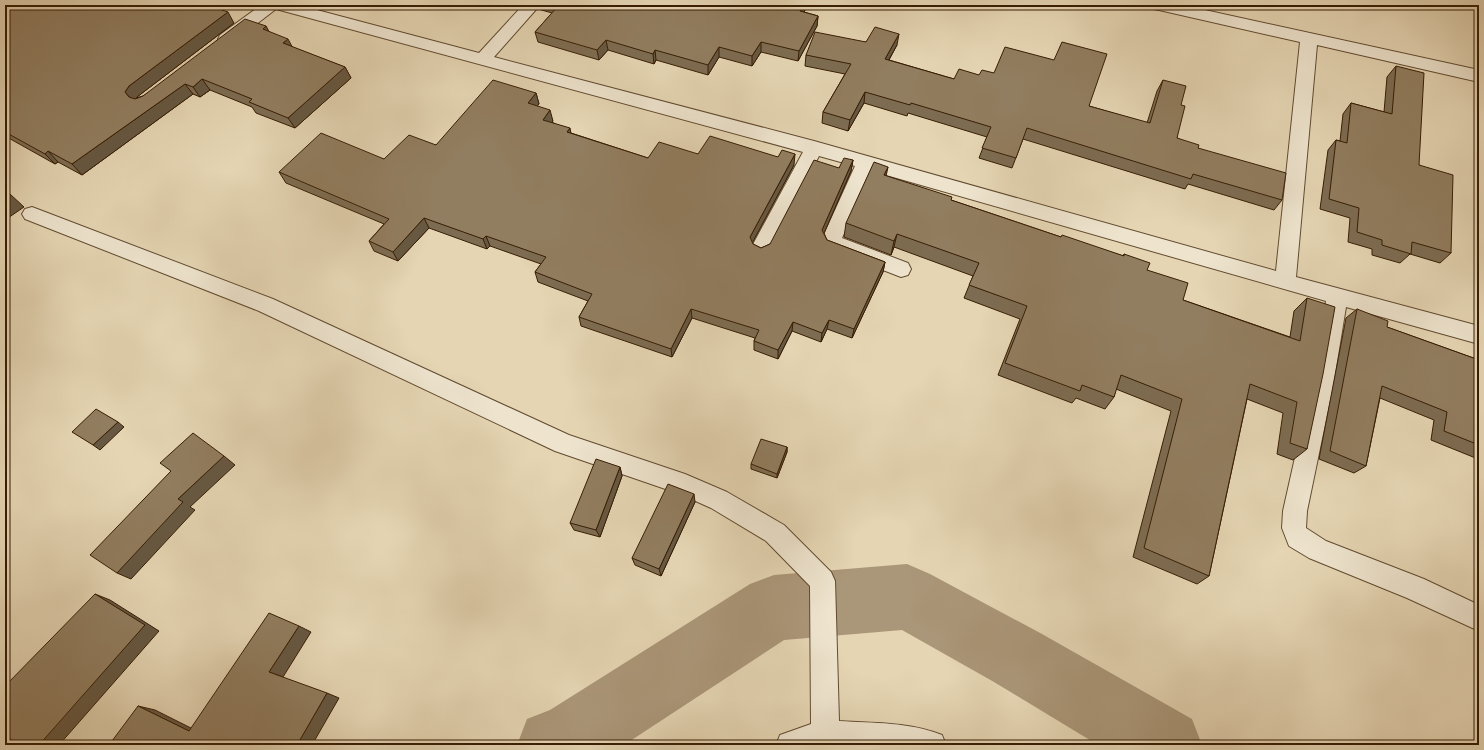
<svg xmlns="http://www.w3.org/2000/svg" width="1484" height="750" viewBox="0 0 1484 750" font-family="'IM FELL Double Pica',serif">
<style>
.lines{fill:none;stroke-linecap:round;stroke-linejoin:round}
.river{fill:#aa9678;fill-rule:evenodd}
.minor-casing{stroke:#624b30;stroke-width:2}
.minor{fill:#eee4ce;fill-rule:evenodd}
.wall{fill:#7d6c52;stroke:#371d04}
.shaded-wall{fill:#665842;stroke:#371d04}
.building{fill:#917d5f;stroke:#371d04}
</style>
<rect width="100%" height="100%" fill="#e5d5b3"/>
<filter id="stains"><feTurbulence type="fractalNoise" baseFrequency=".005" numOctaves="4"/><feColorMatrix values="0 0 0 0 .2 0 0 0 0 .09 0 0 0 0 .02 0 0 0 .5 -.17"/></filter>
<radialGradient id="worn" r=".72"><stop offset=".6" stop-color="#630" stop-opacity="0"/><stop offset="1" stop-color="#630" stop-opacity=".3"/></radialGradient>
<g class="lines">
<path class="river" d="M907 564 930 574 1042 634 1192 719 1202 745H1098L994 682 902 630 784 640 624 745H517L527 719 550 710 750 584 774 575Z"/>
<g class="minor-casing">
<path id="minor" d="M261 5H298L479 53 523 5H540L494 57 814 141 1276 271 1300 42 1159 10 1153 9 1151 5H1182L1479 70V82L1317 45 1296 277 1479 326V344L1346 307 1333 386 1307 511 1306 528 1326 541 1424 579 1479 605V631L1407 598 1309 558 1289 546 1282 528 1283 511 1311 386 1326 301 872 171 842 238 908 263 911 269 908 275 901 277 826 248 822 239 855 166 819 156 768 253 761 256 754 253 751 248 803 152 276 9 232 43 226 44 220 43 218 39 220 35Z
M32 207 273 299 569 435 685 474 727 492 784 525 831 572 835 581 839 721C873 723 910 722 942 735L946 745H776L780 735 811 724 810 586 766 541 711 508 680 494 555 451 259 311 25 219 22 214 25 209Z"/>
</g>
<use href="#minor" class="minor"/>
</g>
<path class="wall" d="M5 5 234 23 137 97 136 98 143 96 266 26 268 31 292 47 345 67 351 78 295 128 256 113 252 107 210 90 200 97 193 94 82 175 58 162 55 164 5 136Z
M537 5H805V10L804 12 818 16 817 26 798 61 761 52 752 66 719 57 708 75 656 60 654 64 608 50 599 60 538 42 535 32 552 13 538 9Z
M866 42 897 45 889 60 954 79 1089 106 1147 123 1157 91 1163 80 1181 105 1177 138 1198 148 1282 200 1274 210 1188 184 1185 189 1023 139 1012 168 979 158 987 137 908 113 907 116 864 103 848 131 822 123 823 112 845 74 805 66 806 55Z
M1396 66 1419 165 1451 253 1440 263 1410 254 1400 263 1372 255V249L1348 242 1350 218 1320 209 1328 150 1336 140 1340 141 1343 114 1351 103 1384 112 1387 77Z
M536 93 539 104 537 106 553 121 552 122 571 133 648 158 698 154 794 165 752 243 753 244 761 248 770 244 839 168 853 160 851 171 824 233 827 240 885 262 883 272 852 338 827 329 821 342 792 331 778 359 754 350V341L755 338 692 318 672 357 581 326 579 317 588 301 538 282 535 272 541 264 490 246 487 249 429 228 398 261 374 251 369 241 384 224 286 183 279 172 384 159 436 145Z
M886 176 951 200 1061 237 1123 256 1124 254 1147 270 1183 300 1290 337 1294 311 1307 298V449L1293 460 1277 454 1283 413 1247 399 1209 576 1197 584 1133 557 1171 411 1116 389 1114 397 1105 409 1076 398 1072 403 998 375 1020 319 964 298 973 276 894 247 891 255 844 237 846 223Z
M1357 309 1387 327 1479 360V475L1477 474 1478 459 1431 440 1434 420 1380 398 1366 466 1354 473 1319 459 1346 318Z
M787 447V452L777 478 751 469V464Z
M620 467 622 476 600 537 574 530 570 523Z
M695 502 661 576 635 565 632 558Z"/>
<path class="shaded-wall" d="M803 5H805V10L799 21 800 11Z
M228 12 234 23 137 97 134 103 125 92 129 86Z
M818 16 817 26 798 61 799 51Z
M266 26 272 37 263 29Z
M899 34 897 45 883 70 885 59Z
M288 39 294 50 283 43Z
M606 40 608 50 599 60 597 50Z
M761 42V52L752 66V56Z
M719 47V57L708 75V65Z
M655 50 656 60 654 64 653 54Z
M345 67 351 78 295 128 288 118Z
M202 79 210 90 200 97 193 87Z
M185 84 193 94 82 175 72 164Z
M865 92 864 103 848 131 850 120Z
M536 93 539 104 531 114 528 103Z
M550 110 553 121 546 130 543 120Z
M570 128 572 139 567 132Z
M48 151 58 162 55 164 45 154Z
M795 154 794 165 750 247V237Z
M853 160 851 171 821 240 822 230Z
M888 167 885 181 884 175Z
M10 194 24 207 5 220V198Z
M424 218 429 228 398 261 393 252Z
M897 234 894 247 891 255 894 241Z
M486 236 490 246 487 249 483 239Z
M885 262 883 272 852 338 854 329Z
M691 309 692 318 672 357 671 349Z
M829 320 827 329 821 342 822 333Z
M793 322 792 331 778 359V350Z
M118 422 124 427 100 450 93 445Z
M787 447V452L777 478V474Z
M224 456 235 465 190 507 195 510 131 579 117 573 178 499Z
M620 467 622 476 600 537 596 530Z
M694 494 695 502 661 576 659 569Z
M95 594 110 600 159 631 59 745H39Z
M299 626 311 632 283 677 269 672Z
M327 693 339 698 312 745H297Z
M138 706 155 710 205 735 189 731Z"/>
<path class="building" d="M5 5H207L228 12 129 86 125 92 129 97 135 99 143 96 245 19 266 26 263 29 288 39 283 43 345 67 288 118 249 102 252 99 202 79 193 87 185 84 72 164 48 151 45 154 5 132V94L8 92 5 91Z
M554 5H803L800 11 818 16 799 51 761 42 752 56 719 47 708 65 655 50 653 54 606 40 597 50 535 32 558 6Z
M875 27 899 34 885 59 954 79 959 69 979 75 982 70 994 73 1005 47 1054 60 1062 42 1107 54 1089 106 1150 123 1163 80 1186 86 1181 105 1185 106 1177 138 1199 145 1198 148 1286 173 1282 200 1193 174 1191 179 1027 128 1016 158 982 148 991 127 911 103 910 105 865 92 850 120 823 112 851 64 806 55 815 32 866 42Z
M1396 66 1424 73 1419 165 1453 175 1451 253 1412 242 1411 254 1382 245V240L1357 232 1359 208 1329 199 1336 140 1347 143 1351 103 1392 114Z
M493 80 536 93 528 103 550 110 543 120 570 128 567 132 648 158 659 142 698 154 710 136 778 157 782 150 795 154 750 237 753 244 761 248 770 244 814 160 839 168 844 158 853 160 822 230 827 240 885 262 854 329 829 320 822 333 793 322 778 350 754 341 759 330 691 309 671 349 579 317 592 294 535 272 546 257 486 236 483 239 424 218 393 252 369 241 389 219 279 172 321 133 384 159 409 135 436 145Z
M874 162 888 167 884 175 952 197 951 200 1061 237 1062 235 1124 256V254L1150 263 1147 270 1188 283 1183 300 1300 341 1307 298 1335 307 1323 374 1307 449 1290 443 1297 402 1250 384 1209 576 1144 548 1182 399 1121 375 1114 397 1082 385 1080 391 1005 363 1027 306 969 285 979 263 897 234 894 241 846 223Z
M5 190 10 194 5 198Z
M1357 309 1388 321 1387 327 1479 360V445L1444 431 1447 412 1382 386 1366 466 1330 451Z
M96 409 118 422 93 445 72 432Z
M193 433 224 456 178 499 183 502 117 573 90 555 171 471 160 463Z
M761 439 787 447 777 474 751 464Z
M596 459 620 467 596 530 570 523Z
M668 484 694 494 659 569 632 558Z
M95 594 145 625 39 745H18L5 735V686Z
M269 613 299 626 269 672 327 693 297 745H109L138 706 189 731Z"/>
<rect width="1484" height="750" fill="none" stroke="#e5d5b3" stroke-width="20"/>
<rect x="6" y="6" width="1472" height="738" fill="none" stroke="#371d04" stroke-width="2"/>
<rect x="10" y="10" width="1464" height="730" fill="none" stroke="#371d04"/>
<rect width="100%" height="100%" filter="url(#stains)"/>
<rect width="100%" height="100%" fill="url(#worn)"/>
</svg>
